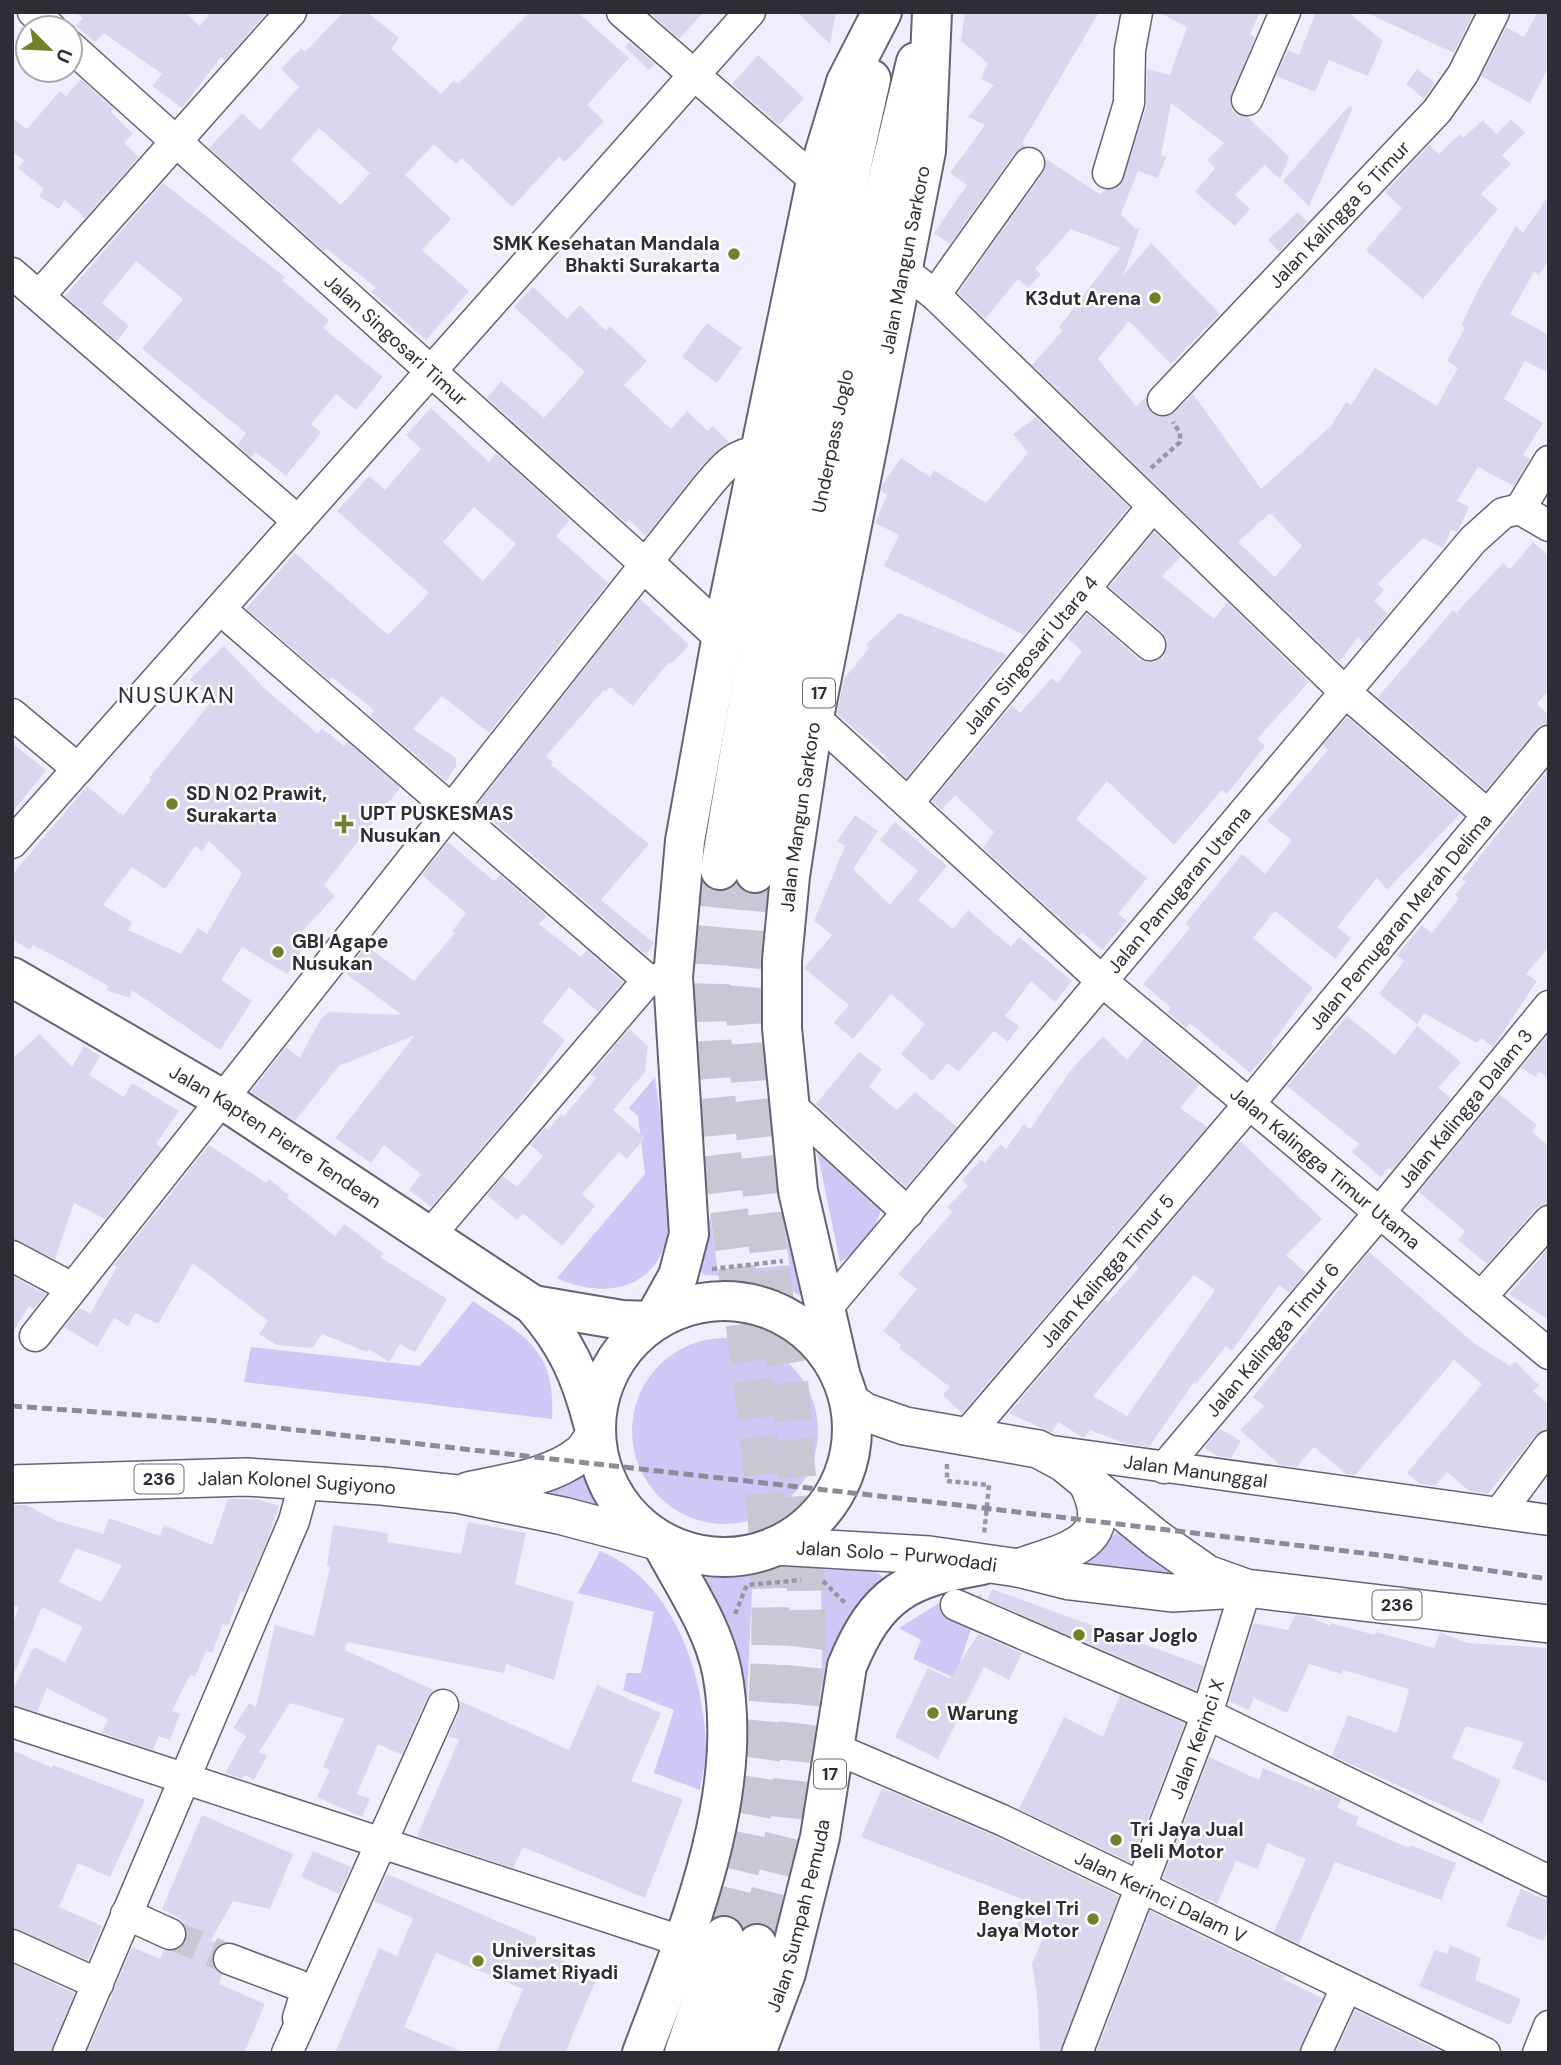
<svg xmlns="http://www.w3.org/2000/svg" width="1561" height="2065" viewBox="0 0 1561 2065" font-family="'DM Sans',sans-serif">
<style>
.green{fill:#d0c7f7}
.building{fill:#dad6ed;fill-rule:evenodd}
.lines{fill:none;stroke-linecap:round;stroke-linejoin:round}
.minor-tunnel{stroke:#c9c7d4;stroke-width:30;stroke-dasharray:30 15;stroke-linecap:butt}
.highway-tunnel{stroke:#c9c7d4;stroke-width:38;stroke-dasharray:38 19;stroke-linecap:butt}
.minor-casing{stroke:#656276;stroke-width:33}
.major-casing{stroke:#656276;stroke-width:40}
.highway-casing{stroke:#656276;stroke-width:42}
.path{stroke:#9997a2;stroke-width:4.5;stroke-dasharray:5 3.5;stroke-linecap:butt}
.minor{stroke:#fff;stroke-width:30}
.major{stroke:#fff;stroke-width:37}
.highway{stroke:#fff;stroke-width:38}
.rail{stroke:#8d8b97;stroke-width:5;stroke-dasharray:10 5;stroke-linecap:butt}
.poi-dot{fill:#737f2b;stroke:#fdfdfd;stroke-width:2.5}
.labels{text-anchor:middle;stroke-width:5;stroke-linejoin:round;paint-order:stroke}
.shield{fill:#fdfdfd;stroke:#6c6b71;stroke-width:2}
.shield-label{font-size:18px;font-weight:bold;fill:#2e2c35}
.street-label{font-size:19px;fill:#2e2c35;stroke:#fdfdfd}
.poi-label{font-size:19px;font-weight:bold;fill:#2e2c35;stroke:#fdfdfd;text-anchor:start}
.quarter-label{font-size:23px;letter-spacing:2px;fill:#2e2a3c;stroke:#fdfdfd}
</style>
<rect width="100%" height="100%" fill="#f0eefc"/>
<path class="green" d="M655 1077C660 1121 674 1188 668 1231 659 1290 604 1300 557 1278L645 1174 638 1116 629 1108Z
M815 1141 882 1207C875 1231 862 1249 840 1262Z
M783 1208 806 1299C773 1278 742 1277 704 1275L697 1266 707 1239 710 1215 718 1272 789 1265Z
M473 1301C525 1337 556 1348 552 1419L244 1382 251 1347 420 1366Z
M632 1431a93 93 0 1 1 186 0a93 93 0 1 1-186 0Z
M581 1470 601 1515 530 1488Z
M1118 1531 1174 1571 1178 1577 1087 1570 1086 1560Z
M600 1551C673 1581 702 1670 706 1742 707 1758 702 1775 700 1790L654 1773 674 1710 623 1690 627 1673H641L654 1612 578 1593Z
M786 1569 874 1570 884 1578 885 1585 832 1662 822 1690 821 1586 752 1589 745 1742 701 1580 716 1573Z
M982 1595 955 1678 913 1659 921 1640 899 1628 944 1600Z"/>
<path class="building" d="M75 12H185L200 26 211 12H267L225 61 221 57 182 108 152 86 162 74 104 33 95 42 76 26 83 18Z
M344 12H367L399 38 391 49 441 94 454 80 458 84 530 12H577L629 58 587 105 604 121 565 162 559 157 512 207 462 158 456 164 434 144 405 175 451 219 422 250 469 291 426 340 371 292 376 288 327 249 324 251 209 148 242 113 260 130 299 87 281 69 301 48 305 52ZM319 128 370 173 341 205 291 160Z
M649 12H704L679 39Z
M797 12H836L830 44Z
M965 12H1099L1022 143 1026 146 1015 153 950 244 934 233 967 185 950 173 985 125 968 117 994 85 981 79 988 63 961 41Z
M1158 12H1260L1250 34 1255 37 1230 103 1233 111 1248 117 1289 157 1280 179 1265 165 1235 195 1250 209 1235 226 1195 192 1215 168 1207 160 1224 143 1171 103 1161 155 1166 157 1158 178 1138 171 1121 214 1136 229 1140 227 1123 276 1151 243 1220 314 1171 364 1129 321 1098 359 1136 406 1146 397 1151 412 1158 417 1175 412 1193 394 1261 489 1331 426 1346 402 1351 405 1375 368 1437 406 1458 368 1447 361 1465 328 1461 326 1480 286 1516 226 1523 233 1549 195V260L1539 275 1534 272 1510 314 1549 335V373L1525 361 1504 399 1543 423 1523 455 1530 459 1514 486 1478 467 1457 501 1469 507 1457 532 1451 530 1443 548 1423 538 1378 584 1384 590 1374 601 1388 614 1364 643 1358 637 1339 662 1032 365 1063 330 1059 327 1120 248 1071 229 1035 269 1041 274 1028 288 1018 279 985 319 958 293 1043 173 1046 159 1101 195 1104 190 1120 185 1146 108 1147 69 1170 75 1187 27ZM1270 513 1302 546 1275 577 1238 542Z
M1316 12H1348L1383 41 1368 76 1329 60 1315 92 1276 76 1288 50 1299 55Z
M1365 12H1474L1454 53Z
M1538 12H1549V66L1530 103 1481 76 1506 27 1524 37Z
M629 42 655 64 649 70 625 47Z
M758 55 804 98 779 125 732 84Z
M1417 69 1435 83 1424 99 1406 84Z
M81 79 114 109 111 112 133 134 124 143 139 157 85 218 65 200 59 209 39 196 44 189 18 168 24 160 12 152V118L27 129 60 91 66 96Z
M1349 106 1353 108 1309 206 1283 181Z
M1511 119 1525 133 1502 155 1511 164 1481 194 1498 209 1423 299 1366 250 1402 208 1385 192 1429 145 1439 154 1460 134 1463 138 1483 120 1496 134Z
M163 183 285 277 282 280 329 320 323 328 383 377 356 410 336 394 311 424 321 433 286 476 256 452 251 457 237 445 246 433 142 349 183 299 136 261 102 303 129 326 117 341 65 296Z
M1298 212 1307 222 1279 252 1268 240Z
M533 287 567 319 580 305 606 331 610 326 647 361 624 385 671 429 687 411 708 431 712 426 729 442 703 464 646 536 629 520 626 523 487 398 501 381 544 418 585 372 514 307Z
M707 323 742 348 717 383 682 357Z
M431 408 489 462 496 453 570 520 556 536 608 583 489 733 442 696 413 729 456 758V766L446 781 370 716 374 710 332 677 329 680 246 609 295 553 388 635 429 593 337 511 369 476 385 490 421 449 406 435ZM474 507 516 544 483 581 443 542Z
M1036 417 1129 507 1024 635 884 566 899 535 875 523 887 495 881 491 882 485 901 458 930 477 934 470 986 503 1028 453 1013 434Z
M1154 532 1181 557 1162 576 1214 619 1227 602 1309 682 1257 739 1265 746 1227 794 1222 790 1174 845 1107 781 1076 819 1147 878 1118 914 1127 921 1102 950 1082 932 1079 936 983 848 994 832 955 795 942 810 932 801 1012 705 1020 713 1052 678 1058 683 1082 651 1067 638 1087 614 1139 659 1155 662 1164 656 1167 640 1162 632 1109 587Z
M1533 542 1549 556V690L1537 704 1549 715V724L1536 730 1486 790 1378 697 1453 610 1456 613 1503 563 1510 569Z
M640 599 689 645 671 664 669 662 633 706 610 687 606 692 604 690 546 756 553 762 551 765 649 844 601 900 654 943 646 955 476 806Z
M899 613 1007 655 906 778 886 759 887 757 837 714 844 679 869 648 866 645Z
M224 646 264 688 318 734 322 728 344 746 347 742 400 788 324 885 335 896 295 939 305 945 287 974 242 947 221 980 252 1001 220 1050 132 990 130 998 106 990 108 986 64 961 33 945 30 950 12 939V875L87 786 123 816 151 780 149 778 212 701 190 679ZM209 841 242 873 207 934 198 928 181 954 128 930 132 922 103 905 132 867 165 889 195 846 202 851Z
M1347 717 1460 814 1387 890 1377 878 1337 927 1351 938 1335 959 1275 911 1253 938 1313 988 1271 1044 1274 1046 1250 1073 1190 1023 1186 1028 1167 1012 1171 1008 1143 984 1190 928 1185 924 1242 854 1265 874 1292 840 1267 821 1328 750 1323 745Z
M12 743 46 770 12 813Z
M1549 769V947L1526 974 1537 981 1493 1047 1481 1038 1477 1043 1424 1013 1417 1024 1379 994 1404 961 1397 955 1422 925 1432 933 1459 898 1455 895 1466 882 1462 879Z
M855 815 878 831 853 869 890 905 918 871 880 840 895 822 947 866 918 900 953 929 968 910 1011 947 1019 937 1072 981 1055 1002 1031 981 1005 1016 1019 1026 1008 1042 994 1031 958 1072 948 1063 932 1081 901 1054 925 1024 891 994 853 1039 834 1023 849 1005 804 968 832 935 814 921 845 846 837 841Z
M448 842 494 881 500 875 547 916 539 924 581 957 587 950 623 982 598 1012 569 987 542 1022 565 1040 518 1105 431 1207 409 1190 421 1174 384 1145 371 1163 335 1138 415 1035 339 1066 295 1121 251 1092 286 1047 300 1058 320 1020 329 1012 402 1015 345 973 366 946 414 981 455 933 452 931 466 913 422 875Z
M1347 1016 1395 1055 1417 1026 1461 1062 1438 1088 1451 1098 1392 1170 1389 1167 1381 1177 1352 1152 1359 1144 1287 1086Z
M629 1029 648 1046 645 1072 613 1110 645 1138 627 1159 619 1152 582 1194 595 1206 562 1246 523 1213 517 1220 487 1195 503 1176 517 1187 543 1156 530 1145 545 1128 548 1130 561 1114 564 1116 596 1078 591 1074Z
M40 1034 72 1067 84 1046 100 1056 89 1075 124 1097 132 1083 179 1111 156 1144 162 1148 105 1219 74 1203 55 1259 12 1239V1059Z
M1549 1034V1078L1539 1072 1536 1077 1521 1068Z
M1103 1036 1127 1060 1144 1039 1199 1085 1180 1108 1207 1127 962 1413 943 1395 950 1387 899 1348 901 1345 883 1331 917 1289 898 1274 952 1212 947 1207 968 1186 962 1180 981 1160 985 1163 1000 1144 1006 1149 1024 1124 1030 1129 1071 1070Z
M859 1052 882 1069 869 1087 897 1110 915 1092 957 1127 906 1187 816 1104Z
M1499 1094 1537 1125 1532 1132 1549 1146V1204L1536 1209 1487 1264 1458 1240 1465 1231 1419 1192Z
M1240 1141 1322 1219 1286 1255 1306 1273 1289 1293 1279 1285 1232 1351 1226 1346 1196 1384 1194 1382 1149 1447 1124 1443 1090 1430 1084 1438 1058 1422 1052 1433 1009 1413 1105 1300 1108 1302 1139 1268 1135 1264ZM1194 1275 1215 1290 1127 1416 1093 1396Z
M209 1145 266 1183 269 1179 289 1195 287 1198 335 1236 344 1224 383 1253 380 1257 447 1299 415 1352 400 1344 389 1362 369 1349 367 1352 322 1334 312 1348 277 1345 259 1334 268 1321 193 1263 158 1324 135 1313 128 1326 114 1318 97 1347 64 1327 80 1308 90 1314 117 1267 114 1265Z
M1549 1248V1320L1509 1294Z
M1369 1252 1475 1344 1510 1366 1515 1361 1539 1385 1533 1391 1549 1405V1429L1535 1436 1488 1494 1469 1491 1447 1472 1435 1486 1420 1484 1407 1473 1482 1384 1454 1360 1355 1475 1346 1474 1314 1447 1297 1467 1280 1465 1240 1430 1264 1406 1253 1397Z
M12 1276 46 1294 34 1309 29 1306 12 1334Z
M1220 1429 1241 1441 1231 1458 1218 1456 1204 1448Z
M228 1499H257L279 1506 269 1536 245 1592 241 1591 228 1626 223 1624 212 1653 206 1651 195 1677 190 1675 172 1711 180 1714 170 1740 159 1736 153 1750 102 1733 108 1719 47 1688 37 1712 12 1705V1691L34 1647 65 1662 83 1627 42 1607 12 1678V1625L19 1607 12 1605V1505H26L57 1521 103 1534 109 1518 160 1536 164 1525 212 1545ZM76 1548 122 1565 101 1602 59 1582Z
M468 1522 526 1533 515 1584 574 1602 554 1680 506 1664 504 1673 347 1642 345 1650 434 1690 427 1698 402 1755 378 1744 357 1794 370 1799 362 1817 317 1797 330 1770 323 1767 344 1719 312 1709 290 1703 259 1752 267 1756 254 1780 245 1775 242 1779 225 1773 246 1736 233 1728 249 1703 256 1707 275 1625 314 1636 330 1567 327 1566 333 1525 388 1533 387 1542 461 1554Z
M992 1589 1204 1666 1196 1690 987 1600Z
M1295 1615 1310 1617 1330 1626 1331 1623 1375 1635 1376 1632 1434 1648 1440 1632 1467 1643 1549 1648V1783L1512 1768 1524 1742 1466 1726 1452 1758 1501 1780 1482 1823 1332 1756 1348 1715 1397 1733 1409 1689 1343 1670 1342 1674 1309 1664 1287 1713 1254 1698 1249 1710 1229 1701 1254 1623 1288 1630Z
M978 1634 1022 1653 1009 1680 984 1667 938 1759 895 1737 928 1668 950 1679Z
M597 1685 661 1713 631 1781 683 1799 645 1898 523 1847 513 1868 417 1836 459 1740 448 1736 459 1712 460 1701 569 1750Z
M1120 1695 1185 1723 1131 1863 1019 1809 1064 1717 1103 1737Z
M12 1750 52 1768 53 1765 145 1800 110 1877 78 1863 59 1907 102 1926 88 1960 12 1928Z
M1209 1757 1259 1780 1263 1768 1319 1791 1320 1788 1341 1799 1337 1808 1359 1817 1356 1825 1409 1848 1410 1845 1456 1863 1441 1900 1335 1862 1299 1944 1274 1932 1306 1859 1267 1843 1258 1869 1236 1861 1217 1904 1163 1878Z
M882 1788 995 1836 1119 1896 1060 2053H1040L1037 1995 1032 1964 1043 1938 1013 1933 1028 1901 861 1837Z
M202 1815 293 1854 270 1909 233 1901 211 1940 220 1944 213 1952 212 1961 222 1975 219 1984 265 2004 244 2053H87L132 1947 160 1959 164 1950 180 1949 186 1942 187 1932 184 1923 178 1917 162 1909Z
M313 1851 351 1867 339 1894 301 1877Z
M387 1874 537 1938 533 1948 598 1975 565 2053H496L523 1989 436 1953 404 2027 465 2053H335L379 1948 397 1956 413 1918 374 1901Z
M1521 1889 1549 1901V1929L1543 1941 1506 1926Z
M1150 1911 1285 1976 1283 1979 1322 1998 1299 2053H1096Z
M1450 1945 1481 1958 1475 1980 1521 1999 1510 2025 1419 1986 1435 1950 1447 1954Z
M12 1964 75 1993 51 2053H12Z
M1355 2010 1444 2053 1336 2052Z"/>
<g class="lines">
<path class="minor-tunnel" d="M170 1934 229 1959"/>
<path class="highway-tunnel" d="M720 870C717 914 710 960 711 1005 717 1229 781 1451 769 1676 765 1766 746 1849 724 1936
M755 873 744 999 751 1097 772 1284 789 1379 806 1589 807 1644 787 1824 757 1944"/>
<g class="minor-casing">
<g id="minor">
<path d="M33 12 51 28"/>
<path d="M622 12 816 181"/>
<path id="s1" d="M70 46 645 564"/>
<path d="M1247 100 1285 12"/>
<path d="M1108 173 1129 103 1130 50 1137 12"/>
<path d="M904 271 935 295 1345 692 1488 815"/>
<path d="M12 273 298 521"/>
<path d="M935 295 1029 163"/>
<path d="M39 296 291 12"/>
<path id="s2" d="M1163 400 1437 111 1463 74 1494 12"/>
<path d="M1520 509 1549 461"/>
<path d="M1086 590 1150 645"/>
<path d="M220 609 648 980"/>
<path d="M12 714 78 769"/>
<path id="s3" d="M814 717 1103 982 1549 1354"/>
<path id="s4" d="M908 803 1153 506"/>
<path d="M12 843 750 12"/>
<path d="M787 1102 908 1213"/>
<path d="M430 1235 648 980 666 978"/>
<path d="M12 1256 72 1288"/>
<path d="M1481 1297 1549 1221"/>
<path id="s5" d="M826 1309 1473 540 1503 513 1520 509 1549 526"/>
<path d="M35 1336 705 489C721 470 733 452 760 452"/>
<path id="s6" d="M964 1438 1250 1103 1549 741"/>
<path id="s7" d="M1045 1450 1549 1520"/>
<path id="s8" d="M1164 1468 1380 1212 1549 1006"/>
<path d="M1500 1512 1549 1446"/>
<path d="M956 1605 1207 1714 1549 1881"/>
<path d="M12 1722 684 1942"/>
<path id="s9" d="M834 1748 1002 1820 1485 2053"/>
<path d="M126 1914 170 1934"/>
<path d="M12 1945 98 1984"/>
<path d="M229 1959 298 1985 306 1992 298 2018"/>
<path d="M68 2053 294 1521 305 1481"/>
<path d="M287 2053 443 1705"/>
<path id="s10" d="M1077 2053 1207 1714 1246 1588"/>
<path d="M1316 2053 1346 1988"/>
<path d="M1538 2053 1549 2026"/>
</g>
</g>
<g class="major-casing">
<g id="major">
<path d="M645 564 722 635"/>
<path d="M849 1401 865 1412 905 1426 1038 1449 1064 1463 1157 1539 1207 1574 1246 1588 1549 1624"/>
<path id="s11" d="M12 1484 246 1477 382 1486 457 1494 563 1516 661 1542"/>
<path d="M468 1491C503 1483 550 1478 579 1455 586 1450 591 1440 596 1433"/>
<path id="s12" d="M775 1546 929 1555 1018 1568 1070 1581 1172 1593 1239 1589"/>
<path d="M1018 1568C1065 1551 1119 1544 1087 1482"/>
</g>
</g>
<g class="highway-casing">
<g id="highway">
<path d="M720 870C763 606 812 341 871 79"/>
<path id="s13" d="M755 873 802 590 872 244 916 62"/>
<path id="s14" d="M12 977 222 1099 533 1305C566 1342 581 1376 593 1423"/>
<circle cx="724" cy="1429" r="128"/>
<path d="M533 1305 622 1320 653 1321"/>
<path d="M653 1321 678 1276 689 1234 673 977 685 841 722 635 816 181 846 82 882 12"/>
<path id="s15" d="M841 1377 798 1191 782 1028V960L790 876 814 717 926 151 932 12"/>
<path d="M642 2053C685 1939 746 1796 722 1672 713 1626 682 1582 661 1542"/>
<path d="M684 2053 724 1936"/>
<path d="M718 2053 757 1944"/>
<path id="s16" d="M756 2053 786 1973 820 1837 847 1666C877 1593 907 1578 982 1565"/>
</g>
</g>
<path class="path" d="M1151 468 1180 442V433L1173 422
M712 1269 783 1261
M947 1464V1481L989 1485 984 1535
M823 1581 846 1604
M735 1614 747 1585 801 1580"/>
<use href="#minor" class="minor"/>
<use href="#major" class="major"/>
<use href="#highway" class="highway"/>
<path class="rail" d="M12 1406 208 1420 941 1503 1388 1556 1549 1579"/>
</g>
<g class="poi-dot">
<circle cx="734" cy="254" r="7"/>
<circle cx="1155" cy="298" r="7"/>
<circle cx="172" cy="804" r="7"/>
<path d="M340.5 813.5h7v7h7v7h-7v7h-7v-7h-7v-7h7z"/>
<circle cx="278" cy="952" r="7"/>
<circle cx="1079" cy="1635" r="7"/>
<circle cx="933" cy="1713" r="7"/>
<circle cx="1116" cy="1840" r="7"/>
<circle cx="1093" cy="1919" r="7"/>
<circle cx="478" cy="1961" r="7"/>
</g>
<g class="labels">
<g class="shield">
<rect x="803" y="678.5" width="32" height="29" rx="5"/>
<rect x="134.5" y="1464.5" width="49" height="29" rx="5"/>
<rect x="1372.5" y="1590.5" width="49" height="29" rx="5"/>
<rect x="814" y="1759.5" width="32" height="29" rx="5"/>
</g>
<g class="shield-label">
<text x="819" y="699">17</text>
<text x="159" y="1485">236</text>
<text x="1397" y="1611">236</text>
<text x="830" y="1780">17</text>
</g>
<g class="street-label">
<text dy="7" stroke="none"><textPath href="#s2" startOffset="256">Jalan Kalingga 5 Timur</textPath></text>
<text dy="7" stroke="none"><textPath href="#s15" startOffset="1134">Jalan Mangun Sarkoro</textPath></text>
<text dy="7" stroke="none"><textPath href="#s1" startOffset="439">Jalan Singosari Timur</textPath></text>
<text dy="7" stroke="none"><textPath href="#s13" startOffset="439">Underpass Joglo</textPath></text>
<text dy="7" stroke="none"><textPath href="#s4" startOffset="192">Jalan Singosari Utara 4</textPath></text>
<text dy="7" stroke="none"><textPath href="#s15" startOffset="567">Jalan Mangun Sarkoro</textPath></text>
<text dy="7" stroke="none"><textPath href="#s5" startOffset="548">Jalan Pamugaran Utama</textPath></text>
<text dy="7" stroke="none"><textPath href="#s6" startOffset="676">Jalan Pemugaran Merah Delima</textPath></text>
<text dy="7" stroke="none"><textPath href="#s8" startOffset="469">Jalan Kalingga Dalam 3</textPath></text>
<text dy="7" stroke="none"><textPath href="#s14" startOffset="308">Jalan Kapten Pierre Tendean</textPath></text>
<text dy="7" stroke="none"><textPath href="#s3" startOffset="682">Jalan Kalingga Timur Utama</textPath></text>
<text dy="7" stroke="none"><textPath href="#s6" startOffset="220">Jalan Kalingga Timur 5</textPath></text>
<text dy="7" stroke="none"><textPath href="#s8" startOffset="168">Jalan Kalingga Timur 6</textPath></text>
<text dy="7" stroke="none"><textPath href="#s7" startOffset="152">Jalan Manunggal</textPath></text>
<text dy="7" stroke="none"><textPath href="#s11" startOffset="285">Jalan Kolonel Sugiyono</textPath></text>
<text dy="7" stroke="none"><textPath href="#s12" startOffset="122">Jalan Solo - Purwodadi</textPath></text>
<text dy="7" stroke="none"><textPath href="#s10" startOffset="336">Jalan Kerinci X</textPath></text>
<text dy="7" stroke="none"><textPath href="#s9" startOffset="359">Jalan Kerinci Dalam V</textPath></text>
<text dy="7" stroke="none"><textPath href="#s16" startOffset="144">Jalan Sumpah Pemuda</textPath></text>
</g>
<g class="poi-label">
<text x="720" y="250" text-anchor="end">SMK Kesehatan Mandala<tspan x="720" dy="22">Bhakti Surakarta</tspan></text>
<text x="1141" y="305" text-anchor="end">K3dut Arena</text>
<text x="186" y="800">SD N 02 Prawit,<tspan x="186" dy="22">Surakarta</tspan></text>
<text x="360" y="820">UPT PUSKESMAS<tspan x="360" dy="22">Nusukan</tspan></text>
<text x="292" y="948">GBI Agape<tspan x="292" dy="22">Nusukan</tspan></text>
<text x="1093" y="1642">Pasar Joglo</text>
<text x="947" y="1720">Warung</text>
<text x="1130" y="1836">Tri Jaya Jual<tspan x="1130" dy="22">Beli Motor</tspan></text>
<text x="1079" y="1915" text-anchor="end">Bengkel Tri<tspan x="1079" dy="22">Jaya Motor</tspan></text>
<text x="492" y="1957">Universitas<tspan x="492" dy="22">Slamet Riyadi</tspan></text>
</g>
<g class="quarter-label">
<text x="177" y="703">NUSUKAN</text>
</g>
</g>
<rect width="1561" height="2065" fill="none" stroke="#2e2c35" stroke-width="28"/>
<g transform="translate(49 49) rotate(114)"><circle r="33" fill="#fdfdfd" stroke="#aaa9ad" stroke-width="2"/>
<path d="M0-5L12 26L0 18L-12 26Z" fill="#737f2b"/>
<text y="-10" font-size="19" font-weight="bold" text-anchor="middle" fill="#2e2c35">U</text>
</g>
</svg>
